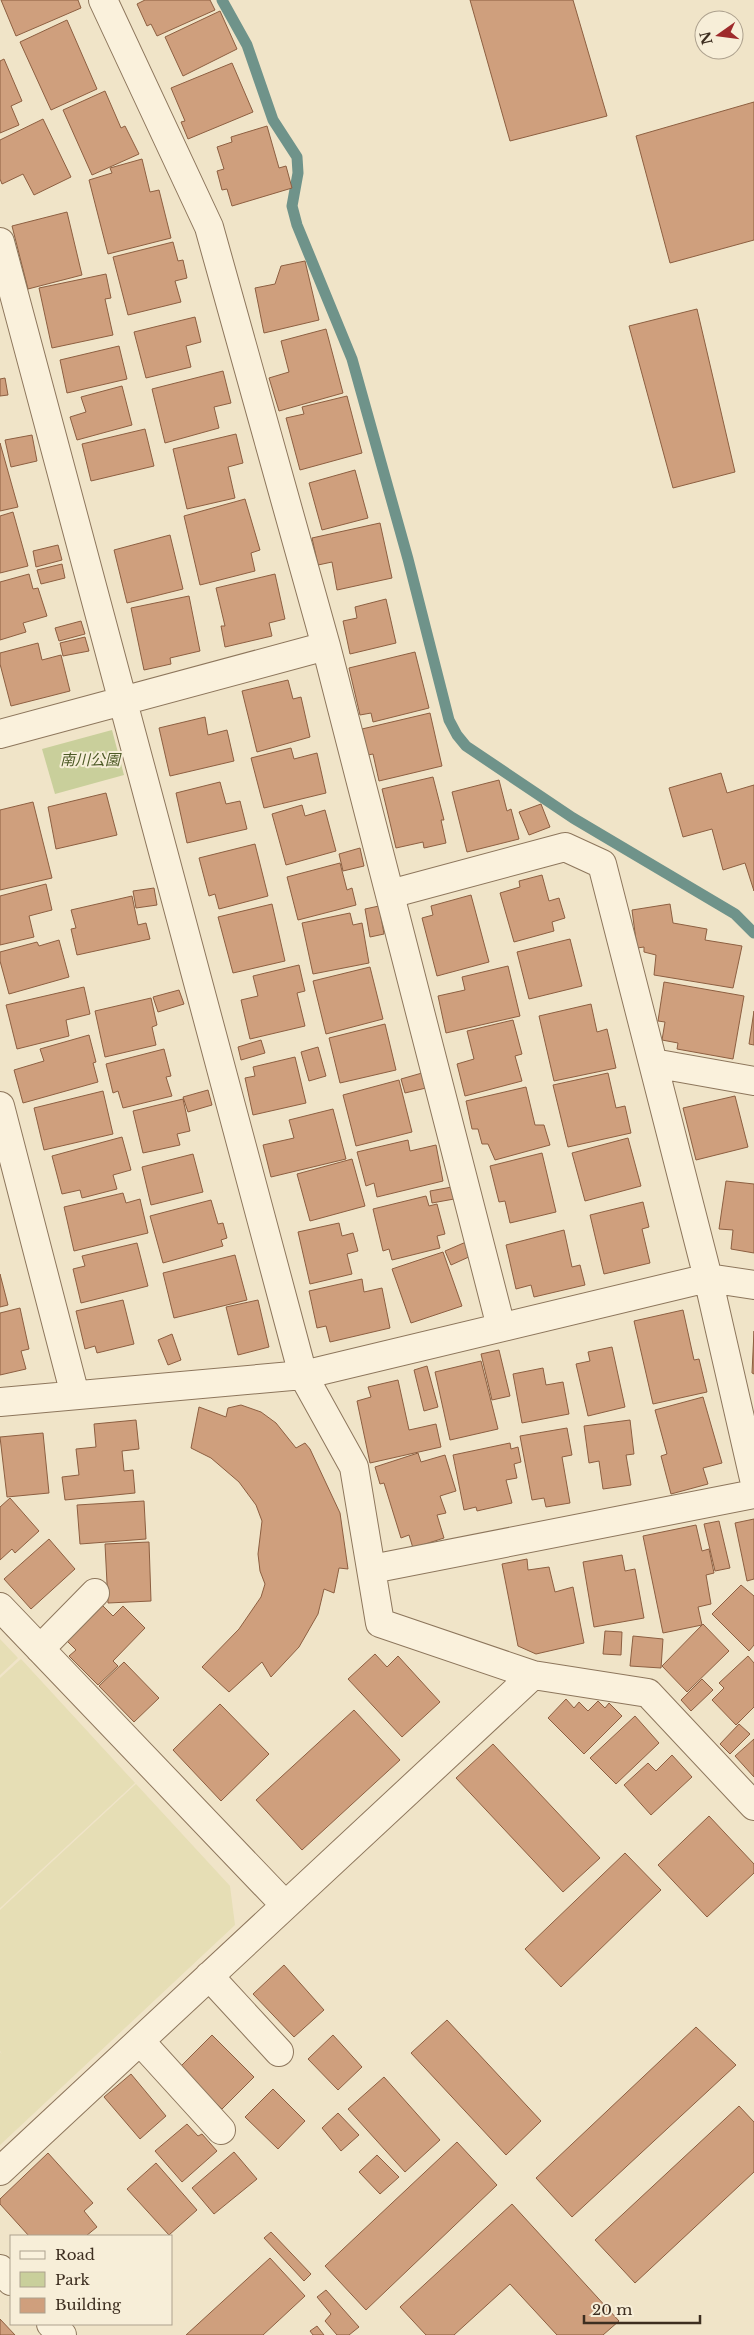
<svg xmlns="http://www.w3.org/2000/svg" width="754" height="2335" viewBox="0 0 754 2335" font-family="'Libre Baskerville','Noto Sans JP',serif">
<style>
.farmland{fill:#e6deb5}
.green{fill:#c9cf9b}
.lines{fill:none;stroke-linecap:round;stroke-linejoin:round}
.stream{stroke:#6f938a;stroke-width:11}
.building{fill:#cf9f7d;stroke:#8d5f41}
.minor-casing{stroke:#8d765c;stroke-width:30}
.tertiary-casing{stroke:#8d765c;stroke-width:30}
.minor{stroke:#faf1dc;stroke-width:28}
.tertiary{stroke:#faf1dc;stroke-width:28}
.labels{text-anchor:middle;stroke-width:4;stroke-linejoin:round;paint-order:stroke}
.park-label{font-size:15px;font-style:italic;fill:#4d5a26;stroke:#f7eed8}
</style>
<rect width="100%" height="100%" fill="#f0e4c8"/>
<path class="farmland" d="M0 1639 18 1658 0 1675Z
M21 1659 135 1783 0 1908V1678Z
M136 1784 230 1886 235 1925 0 2145V2052L2 2054 0 2051V1910Z"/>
<path class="green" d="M112 730 124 775 55 794 42 749Z"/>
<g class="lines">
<path class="stream" d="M222 0 247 45 273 120 297 157 298 173 292 206 297 225 352 359 408 559 449 720 457 735 466 746 573 818 735 914 754 933"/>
</g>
<path class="building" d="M1 0H78L81 8 16 36Z
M145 0H210L215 10 157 36 151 24 147 26 137 4Z
M470 0H573L607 116 510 141Z
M220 11 237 49 183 76 165 37Z
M67 20 97 89 51 110 20 42Z
M4 59 22 101 11 106 19 125 0 133V61Z
M232 63 253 112 188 139 181 122 185 121 171 88Z
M105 91 121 128 125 126 139 154 92 175 63 110Z
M754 102V240L670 263 636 136Z
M43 119 71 177 34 195 23 174 2 184 0 179V140Z
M267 126 279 168 286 166 292 188 232 206 227 189 222 190 217 171 224 169 217 147 232 142 231 137Z
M142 159 150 192 159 190 171 238 108 254 89 180 112 173 110 168Z
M67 212 82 275 28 289 12 226Z
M173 242 178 261 183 260 187 278 175 281 181 302 128 315 113 257Z
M305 261 319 320 264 333 255 288 275 284 281 266Z
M106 274 111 298 105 299 113 335 52 348 39 288Z
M697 309 735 472 673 488 629 326Z
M195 317 201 342 186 346 191 367 146 378 134 332Z
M326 329 343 393 279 411 269 378 289 372 281 341Z
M119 346 127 379 67 393 60 360Z
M223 371 231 403 214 407 219 428 165 443 152 389Z
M5 378 8 395 0 396V379Z
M122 386 132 425 77 440 70 417 86 412 81 397Z
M347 396 362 453 300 470 286 418 304 414 302 407Z
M145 429 154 466 91 481 82 444Z
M236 434 243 463 228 467 235 498 187 509 173 449Z
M32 435 37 461 11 467 5 440Z
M0 443 18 507 0 511Z
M355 470 368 518 322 530 309 483Z
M245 499 260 550 251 553 255 571 200 585 184 516Z
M13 512 28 566 0 573V516Z
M380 523 392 578 337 590 332 562 318 565 312 538Z
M170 535 183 589 127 603 114 550Z
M58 545 62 560 36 567 33 551Z
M62 564 65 578 41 584 37 570Z
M29 574 33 589 38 588 47 616 23 623 26 632 0 640V582Z
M275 574 285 619 269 623 272 636 225 647 221 626H225L216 588Z
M189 596 200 651 170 658 171 664 144 670 131 608Z
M386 599 396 643 350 654 343 621 357 618 355 607Z
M81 621 85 634 59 641 55 628Z
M85 637 89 651 63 656 60 643Z
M38 643 42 660 61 655 70 691 11 706 0 664V653Z
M415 652 429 708 373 722 371 713 360 715 349 668Z
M288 680 293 699 301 697 310 737 257 752 242 691Z
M430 713 442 766 379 781 373 754 368 755 362 729Z
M205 717 208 735 227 730 234 761 170 776 159 728Z
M291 748 294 759 317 753 326 793 264 808 251 758Z
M721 773 727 793 754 785V891L745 863 723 870 712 829 683 837 669 788Z
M433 777 444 820H441L446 843 424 848 423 842 396 848 382 789Z
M499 780 507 811 511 809 519 839 467 852 452 792Z
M220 782 226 804 240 801 247 829 187 843 176 793Z
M106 793 117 835 56 849 48 807Z
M33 802 52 878 0 890V810Z
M541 804 550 827 529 835 519 812Z
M302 805 305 816 325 810 336 851 286 865 272 814Z
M255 844 268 896 219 909 215 894 209 896 199 858Z
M360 848 364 866 343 871 339 854Z
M340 863 347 890 352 888 356 905 298 920 287 877Z
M542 875 549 901 559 898 565 918 552 922 554 931 514 942 500 893 520 887 519 881Z
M46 884 52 910 29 916 34 937 0 945V896Z
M154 888 157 905 136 908 133 891Z
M471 895 489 962 437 976 422 918 433 915 431 906Z
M132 896 138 925 146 923 150 939 77 955 71 929 76 928 71 910Z
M272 904 285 961 233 973 218 917Z
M670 904 673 923 707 929 705 940 742 946 733 988 654 975 656 955 644 952V947L637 948 632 910Z
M379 906 384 934 370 937 365 909Z
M350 913 353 925 362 923 369 963 313 974 302 923Z
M570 939 582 986 529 999 517 952Z
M59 940 69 977 9 994 0 961V952L37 942 39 946Z
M299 965 305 991 297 993 305 1026 250 1039 241 1000 258 996 253 976Z
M508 966 520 1016 446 1033 438 996 465 990 462 977Z
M370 967 383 1019 326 1034 313 981Z
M664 982 744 996 733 1059 677 1049 678 1043 662 1040 665 1022 658 1021Z
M84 987 90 1014 66 1020 69 1036 17 1049 6 1005Z
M179 990 184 1004 158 1012 153 997Z
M151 998 157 1025 152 1027 156 1045 105 1057 95 1011Z
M591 1004 597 1032 607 1029 616 1068 554 1081 539 1016Z
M754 1011V1045L749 1044Z
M513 1020 522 1054 515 1056 522 1081 465 1096 457 1064 474 1059 467 1031Z
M385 1024 396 1070 340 1083 329 1038Z
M89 1035 96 1062 93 1063 98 1082 23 1103 14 1070 44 1061 40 1049Z
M261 1040 265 1053 241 1060 238 1047Z
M318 1047 326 1076 309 1081 301 1052Z
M164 1049 171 1076 166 1077 172 1096 123 1108 118 1091 113 1093 106 1064Z
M295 1057 306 1103 253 1115 245 1078 255 1076 253 1067Z
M422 1073 426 1088 405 1093 401 1079Z
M608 1073 616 1108 625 1106 631 1133 568 1147 553 1085Z
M399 1080 412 1132 356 1146 343 1095Z
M526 1087 535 1125H544L550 1145 495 1160 488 1144H482L478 1129H472L466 1101Z
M208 1090 212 1105 188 1112 183 1097Z
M103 1091 113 1134 44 1150 34 1108Z
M735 1096 748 1147 696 1160 683 1108Z
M183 1099 190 1131 177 1134 180 1145 143 1153 133 1111Z
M333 1109 346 1159 271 1177 263 1145 294 1138 289 1120Z
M122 1137 131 1170 113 1175 117 1189 82 1198 80 1190 62 1194 52 1156Z
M628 1138 641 1186 585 1201 572 1153Z
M408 1140 410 1151 436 1145 443 1181 377 1197 374 1183 366 1186 357 1152Z
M542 1153 556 1212 510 1223 505 1201 499 1202 490 1166Z
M193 1154 203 1192 151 1205 142 1167Z
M352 1159 365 1206 310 1221 297 1174Z
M726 1181 754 1184V1253L731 1249 733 1230 719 1229Z
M452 1187 454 1199 432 1203 430 1191Z
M123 1193 126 1203 140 1199 148 1233 74 1251 64 1207Z
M426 1196 429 1206 437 1204 445 1234 437 1236 440 1248 392 1260 389 1249 383 1251 373 1209Z
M211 1200 218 1224 223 1223 227 1238 221 1240 223 1246 163 1263 150 1216Z
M643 1202 649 1227 642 1229 650 1263 604 1274 590 1215Z
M339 1223 342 1236 353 1233 358 1251 347 1254 352 1274 310 1284 298 1232Z
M564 1230 572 1267 580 1265 585 1285 534 1297 531 1285 516 1289 506 1245Z
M466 1242 471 1256 451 1265 445 1251Z
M137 1243 148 1286 81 1303 73 1269 85 1266 82 1256Z
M443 1252 462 1306 411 1323 392 1269Z
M235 1255 247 1300 174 1318 163 1273Z
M0 1274 8 1305 0 1307Z
M362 1279 364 1292 382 1288 390 1328 330 1342 326 1326 317 1328 309 1291Z
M123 1300 134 1344 97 1353 95 1346 85 1349 76 1311Z
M258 1300 269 1347 238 1355 226 1307Z
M20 1308 29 1349 21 1351 26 1369 0 1375V1313Z
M683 1310 694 1360 699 1359 707 1392 653 1404 634 1321Z
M754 1331V1374L752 1373Z
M172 1334 181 1360 168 1365 158 1340Z
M612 1347 625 1407 588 1416 576 1364 590 1361 588 1352Z
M499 1350 510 1396 492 1400 481 1354Z
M481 1361 498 1429 450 1440 435 1372Z
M427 1366 438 1407 424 1411 414 1370Z
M543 1368 546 1385 563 1382 569 1414 522 1423 513 1374Z
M398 1380 409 1430 436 1424 441 1447 370 1463 357 1401 371 1397 368 1387Z
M703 1397 722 1463 703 1468 708 1484 671 1494 661 1456 667 1454 655 1410Z
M241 1405 261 1412 276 1423 296 1448 305 1443 310 1449 340 1513 348 1569 339 1568 334 1593 324 1589 318 1614 299 1647 271 1677 262 1662 229 1692 202 1667 239 1629 261 1597 265 1584 260 1571 258 1554 262 1521 256 1505 239 1482 211 1458 191 1448 199 1407 226 1417 228 1408Z
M136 1420 139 1449 122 1451 124 1471 133 1470 135 1493 65 1500 62 1477 79 1475 76 1449 96 1447 94 1424Z
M630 1420 634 1454 626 1455 631 1485 603 1489 599 1461 589 1463 584 1426Z
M567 1428 572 1455 562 1457 570 1503 546 1507 544 1498 532 1500 520 1436Z
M43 1433 49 1493 7 1497 0 1437Z
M510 1443 511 1449 518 1447 521 1462 514 1464 517 1478 506 1480 512 1503 477 1511 476 1507 464 1510 453 1455Z
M418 1453 421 1462 445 1455 456 1491 440 1496 446 1513 437 1515 444 1538 413 1548 409 1535 401 1538 384 1483 380 1484 375 1467Z
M10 1498 39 1531 15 1553 12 1549 0 1560V1507Z
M144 1501 146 1539 80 1544 77 1505Z
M754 1519V1579L747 1581 735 1523Z
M719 1521 730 1568 715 1571 704 1524Z
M696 1525 702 1551 709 1549 714 1573 706 1575 711 1604 698 1607 702 1625 663 1633 643 1536Z
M49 1539 75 1569 31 1609 4 1579Z
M149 1542 151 1601 108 1603 105 1544Z
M622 1555 625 1571 635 1569 644 1618 594 1627 583 1562Z
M527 1559 528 1570 549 1567 555 1592 573 1587 584 1643 536 1654 518 1646 502 1564Z
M741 1585 754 1596V1645L749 1651 712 1614Z
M99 1602 113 1616 123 1606 145 1628 113 1661 118 1666 98 1685 69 1656 76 1650 64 1638Z
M703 1624 729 1651 687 1692 662 1666Z
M605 1631 622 1632 621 1655 603 1654Z
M633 1636 663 1639 661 1668 630 1666Z
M375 1654 387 1667 398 1656 440 1702 402 1737 348 1679Z
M748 1656 754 1663V1707L736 1725 712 1700 724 1688 719 1683Z
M124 1662 159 1698 134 1722 99 1686Z
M702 1679 713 1690 691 1711 681 1700Z
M566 1699 574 1708 579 1702 588 1711 598 1701 605 1708 609 1703 622 1716 584 1754 548 1718Z
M220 1704 269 1754 221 1801 173 1750Z
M354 1710 400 1760 302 1850 256 1800Z
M635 1716 659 1743 616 1784 590 1758Z
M739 1724 750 1734 730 1754 720 1744Z
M754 1739V1777L735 1756Z
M493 1744 600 1858 563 1892 456 1778Z
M672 1755 692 1777 651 1815 624 1785 648 1763 656 1771Z
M709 1816 754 1864V1873L707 1917 658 1865Z
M625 1853 661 1890 561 1987 525 1949Z
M284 1965 324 2010 294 2037 253 1994Z
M447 2020 541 2121 506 2155 411 2053Z
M696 2027 736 2065 572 2217 536 2178Z
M212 2035 254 2077 222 2109 180 2067Z
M333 2035 362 2067 338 2090 308 2059Z
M131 2074 166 2116 140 2139 104 2097Z
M384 2077 440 2140 405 2172 348 2109Z
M273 2089 305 2121 278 2149 245 2117Z
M739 2106 754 2122V2172L635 2283 595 2240Z
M338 2113 359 2135 341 2151 322 2128Z
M187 2124 198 2136 202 2134 217 2151 182 2182 155 2151Z
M457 2142 497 2185 366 2310 325 2266Z
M234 2152 257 2179 214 2214 192 2188Z
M48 2153 93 2203 84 2211 97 2227 86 2236H29L0 2204V2199Z
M377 2155 399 2177 380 2194 359 2172Z
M156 2163 197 2210 169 2235 127 2189Z
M512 2204 619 2321 603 2335H557L510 2284 454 2335H426L400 2307Z
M271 2232 311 2274 304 2281 264 2238Z
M270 2258 305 2296 263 2335H186Z
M326 2290 359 2327 349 2335H337L325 2321 331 2314 317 2297Z
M0 2319 15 2335H0Z
M317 2326 324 2335H313L310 2331Z"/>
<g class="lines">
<g class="minor-casing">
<path id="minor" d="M103 0 209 227 326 646 501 1327
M0 242 303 1375 354 1467 380 1623 533 1675 648 1693 754 1806
M0 734 326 646
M390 894 565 847 602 864 708 1278 754 1479
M653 1063 754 1081
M0 1106 75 1395
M0 1402 303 1375 708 1278 754 1285
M372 1569 754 1494
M0 1607 285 1905
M40 1649 95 1593
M209 1976 279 2052
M140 2041 221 2130
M0 2171 533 1675"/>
</g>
<g class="tertiary-casing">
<path id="tertiary" d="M0 2269 11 2281
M51 2324 62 2335"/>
</g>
<use href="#minor" class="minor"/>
<use href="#tertiary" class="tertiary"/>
</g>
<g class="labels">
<g class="park-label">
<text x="90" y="765">南川公園</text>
</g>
</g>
<rect x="10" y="2235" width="162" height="90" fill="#f7eed8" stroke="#ada18e"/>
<rect x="20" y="2251" width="25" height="8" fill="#faf1dc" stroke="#ada18e"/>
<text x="55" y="2260" font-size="15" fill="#3d2e20">Road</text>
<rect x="20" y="2272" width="25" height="15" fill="#c9cf9b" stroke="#ada18e"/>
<text x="55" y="2285" font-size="15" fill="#3d2e20">Park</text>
<rect x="20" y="2298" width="25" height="15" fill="#cf9f7d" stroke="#ada18e"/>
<text x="55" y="2310" font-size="15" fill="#3d2e20">Building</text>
<g transform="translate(719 35) rotate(256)"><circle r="24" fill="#f7eed8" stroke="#ada18e"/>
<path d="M0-4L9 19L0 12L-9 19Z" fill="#9e2a2b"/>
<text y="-8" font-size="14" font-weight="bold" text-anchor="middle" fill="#3d2e20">N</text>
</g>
<path d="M584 2315v8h116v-8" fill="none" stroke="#3d2e20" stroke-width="2.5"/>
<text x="592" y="2315" font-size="15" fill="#3d2e20" stroke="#f7eed8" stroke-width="4" paint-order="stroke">20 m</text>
</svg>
